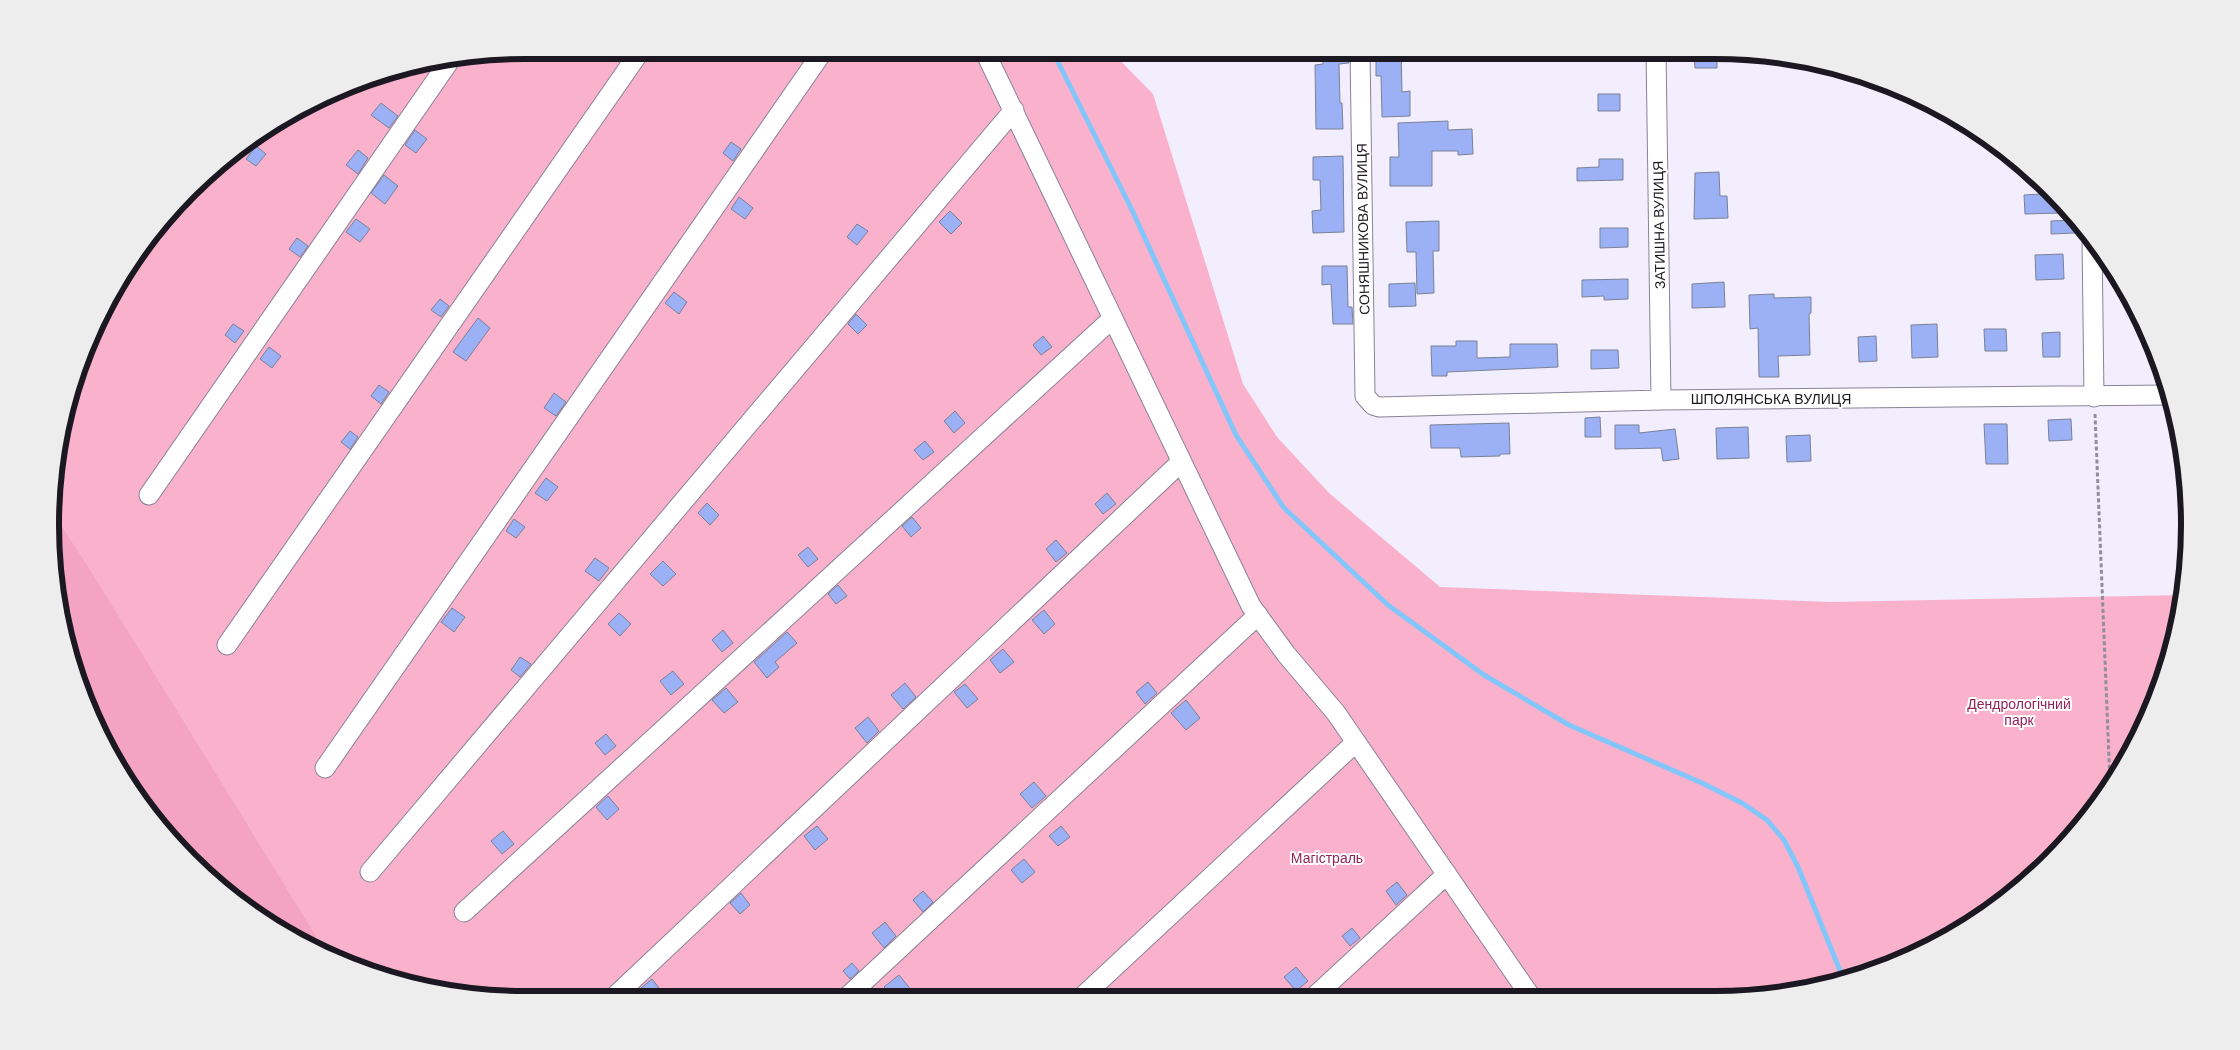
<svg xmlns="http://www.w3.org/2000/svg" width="2240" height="1050" viewBox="0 0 2240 1050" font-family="'DM Sans',sans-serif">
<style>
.green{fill:#fab1cc}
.forest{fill:#f4a4c2}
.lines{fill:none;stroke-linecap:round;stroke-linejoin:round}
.stream{stroke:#83c6fb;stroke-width:5}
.building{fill:#9cb0f5;stroke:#7a8196}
.minor-casing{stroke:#898298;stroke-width:21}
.path{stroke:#918e9a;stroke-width:3;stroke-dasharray:4 2.5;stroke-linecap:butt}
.minor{stroke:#fff;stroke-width:19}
.labels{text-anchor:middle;stroke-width:4;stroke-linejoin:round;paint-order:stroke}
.street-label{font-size:14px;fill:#1b1821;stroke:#fff}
.park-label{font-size:14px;fill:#94225a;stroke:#fff}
.rim{fill:none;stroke:#1b1821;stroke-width:6}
</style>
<rect width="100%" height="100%" fill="#f2eefd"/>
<path class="green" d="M525 50H1110L1153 94 1243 384 1277 437 1329 493 1440 587 1831 602 2183 595 2181 617 2154 707 2092 814 2004 902 1897 964 1777 996 525 1000 432 991 343 964 328 955 56 518 59 433 114 287 212 168 287 114 372 75Z"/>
<path class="forest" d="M56 518 87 565 328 955 212 882 113 762 75 678 54 587Z"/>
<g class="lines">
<path class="stream" d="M1052 50 1131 208 1236 435 1284 508 1388 605 1484 675 1569 725 1702 783 1742 803 1767 820 1784 840 1798 867 1843 978"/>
</g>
<path class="building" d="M1322 50H1348L1349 63 1339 64 1340 103H1342L1343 129H1316L1315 65 1323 64Z
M1384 50H1401L1402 92 1410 91V116L1382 117 1381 76H1376V59H1384Z
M1717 50V68H1695L1694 51Z
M1598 94H1620V111H1598Z
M381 103 398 116 389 128 371 115Z
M1448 121V130L1472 129 1473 154 1458 155V151H1432V186H1390V157H1399L1398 123Z
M415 130 427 139 416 153 405 145Z
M731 142 741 149 733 161 723 153Z
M256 146 266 154 256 166 246 159Z
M358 150 368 158 358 174 346 165Z
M1343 156 1344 232 1313 233 1312 211 1321 210 1320 180H1313V157Z
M1599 159H1623V180L1577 181V168L1599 167Z
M1719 172 1720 196H1727L1728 218 1694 219 1695 173Z
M384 175 398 186 385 204 371 193Z
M2040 180 2061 201V213L2025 214 2024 195 2041 194Z
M739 197 753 208 745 219 731 209Z
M950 211 962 223 951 234 939 222Z
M356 219 370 229 360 242 346 232Z
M2074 220 2075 233 2051 234V221Z
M1439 221V251H1433L1434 293 1417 294 1416 252H1407L1406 222Z
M857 224 868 231 857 245 847 237Z
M1600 228H1628V247L1600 248Z
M297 238 308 246 300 257 289 249Z
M2063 254 2064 279 2036 280 2035 255Z
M1322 266H1347L1348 307H1352L1353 324H1333L1331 284 1322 285Z
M1628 279V299L1604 300V296L1582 297V280Z
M1724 282 1725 307 1692 308V284Z
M1415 283 1416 306 1389 307V284Z
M674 292 687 302 679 314 665 303Z
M1774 294V298L1811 297V313L1809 314 1810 355 1778 356 1779 377H1759L1758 328 1750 329 1749 295Z
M440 299 449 306 441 317 431 310Z
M856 314 867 325 858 334 848 324Z
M478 318 490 328 466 361 453 352Z
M233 324 244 331 235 343 225 335Z
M1937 324 1938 357 1912 358 1911 325Z
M1984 329H2006L2007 351H1985Z
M2060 332V357H2043L2042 333Z
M1043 336 1052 347 1041 355 1033 345Z
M1876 336 1877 361 1859 362 1858 337Z
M1456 341H1477V358L1510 357V344H1557L1558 367 1447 372V376H1432L1431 346H1456Z
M269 347 281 356 272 368 260 359Z
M1591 350H1618L1619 368 1591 369Z
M379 385 389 392 381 404 371 396Z
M554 393 566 402 556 416 544 408Z
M955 411 965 423 954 433 944 421Z
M1600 417 1601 437H1585V418Z
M2071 419 2072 440 2049 441 2048 420Z
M1509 423 1510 454H1500V456L1461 457 1460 448H1431L1430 425Z
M1984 424H2007L2008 464H1986Z
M1615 425H1639V433L1675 429 1679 459 1663 461 1661 448 1615 449Z
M1748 427 1749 458 1717 459 1716 428Z
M350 431 358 437 350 449 341 442Z
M1810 435 1811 461 1787 462 1786 436Z
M925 441 934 452 923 460 914 450Z
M546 478 558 487 547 501 535 493Z
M1107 493 1116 504 1103 514 1095 504Z
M707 503 719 515 710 525 698 513Z
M912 517 921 528 911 537 902 526Z
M514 519 525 527 516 538 506 531Z
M1056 540 1067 553 1056 562 1046 549Z
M808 547 818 559 808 567 798 555Z
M595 558 609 568 599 581 585 571Z
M663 561 676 574 663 586 650 574Z
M838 585 847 596 836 604 828 594Z
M452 608 465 617 454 632 441 622Z
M1044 610 1055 624 1044 634 1032 620Z
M619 613 631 624 620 636 608 624Z
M723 630 733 643 722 652 712 640Z
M787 632 797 643 775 662 779 667 767 678 754 662Z
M1003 649 1014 662 1000 673 990 660Z
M520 657 531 664 520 677 511 670Z
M673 671 684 684 671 695 660 681Z
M1148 682 1157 693 1145 704 1136 692Z
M905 683 916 697 903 709 891 695Z
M965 684 978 699 967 708 954 692Z
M726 688 738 702 724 713 712 700Z
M1186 700 1200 718 1186 730 1171 713Z
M868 717 879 731 867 743 855 728Z
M606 734 616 746 605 755 595 743Z
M1034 782 1046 796 1032 808 1020 794Z
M608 796 619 809 607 820 596 807Z
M817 826 828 839 815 850 804 836Z
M1061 826 1070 837 1058 846 1049 836Z
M503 831 514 844 502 854 491 841Z
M1024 859 1035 872 1022 883 1011 870Z
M1397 882 1407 895 1396 905 1386 891Z
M923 891 933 902 923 912 913 900Z
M741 893 750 905 740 914 730 903Z
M885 922 896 936 884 948 872 933Z
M1352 928 1360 938 1350 946 1342 936Z
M852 963 859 971 850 979 843 971Z
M1296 967 1308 981 1296 991 1284 977Z
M899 975 912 991 904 999H875L886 989 884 987Z
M652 979 662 992 653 1000H650L641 988Z"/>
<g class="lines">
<g class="minor-casing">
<path id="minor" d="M984 50 1251 606 1286 654 1336 713 1531 997
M1360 50 1365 396 1373 405 1379 407 1661 400 2170 395
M1656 50 1661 400
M2092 239 2094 397
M149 495 448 63
M227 645 641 50
M325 768 824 50
M370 872 1014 110
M464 912 1113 318
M1314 997 1447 874
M1081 998 1355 743
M845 999 1258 615
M611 1000 1181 462"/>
</g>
<path class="path" d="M2095 414 2110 783"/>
<use href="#minor" class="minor"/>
</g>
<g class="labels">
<g class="street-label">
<text transform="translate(1659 225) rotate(-91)" y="5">ЗАТИШНА ВУЛИЦЯ</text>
<text transform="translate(1363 229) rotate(-91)" y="5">СОНЯШНИКОВА ВУЛИЦЯ</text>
<text x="1771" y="404">ШПОЛЯНСЬКА ВУЛИЦЯ</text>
</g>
<g class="park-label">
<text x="2019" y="709">Дендрологічний<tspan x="2019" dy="16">парк</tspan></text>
<text x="1327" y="863">Магістраль</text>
</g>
</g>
<path d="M0 0H2240V1050H0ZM525 59H1715A466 466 0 0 1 2181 525V525A466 466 0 0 1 1715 991H525A466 466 0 0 1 59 525V525A466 466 0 0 1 525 59Z" fill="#ededed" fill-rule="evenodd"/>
<path class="rim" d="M525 59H1715A466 466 0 0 1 2181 525V525A466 466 0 0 1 1715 991H525A466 466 0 0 1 59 525V525A466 466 0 0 1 525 59Z"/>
</svg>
